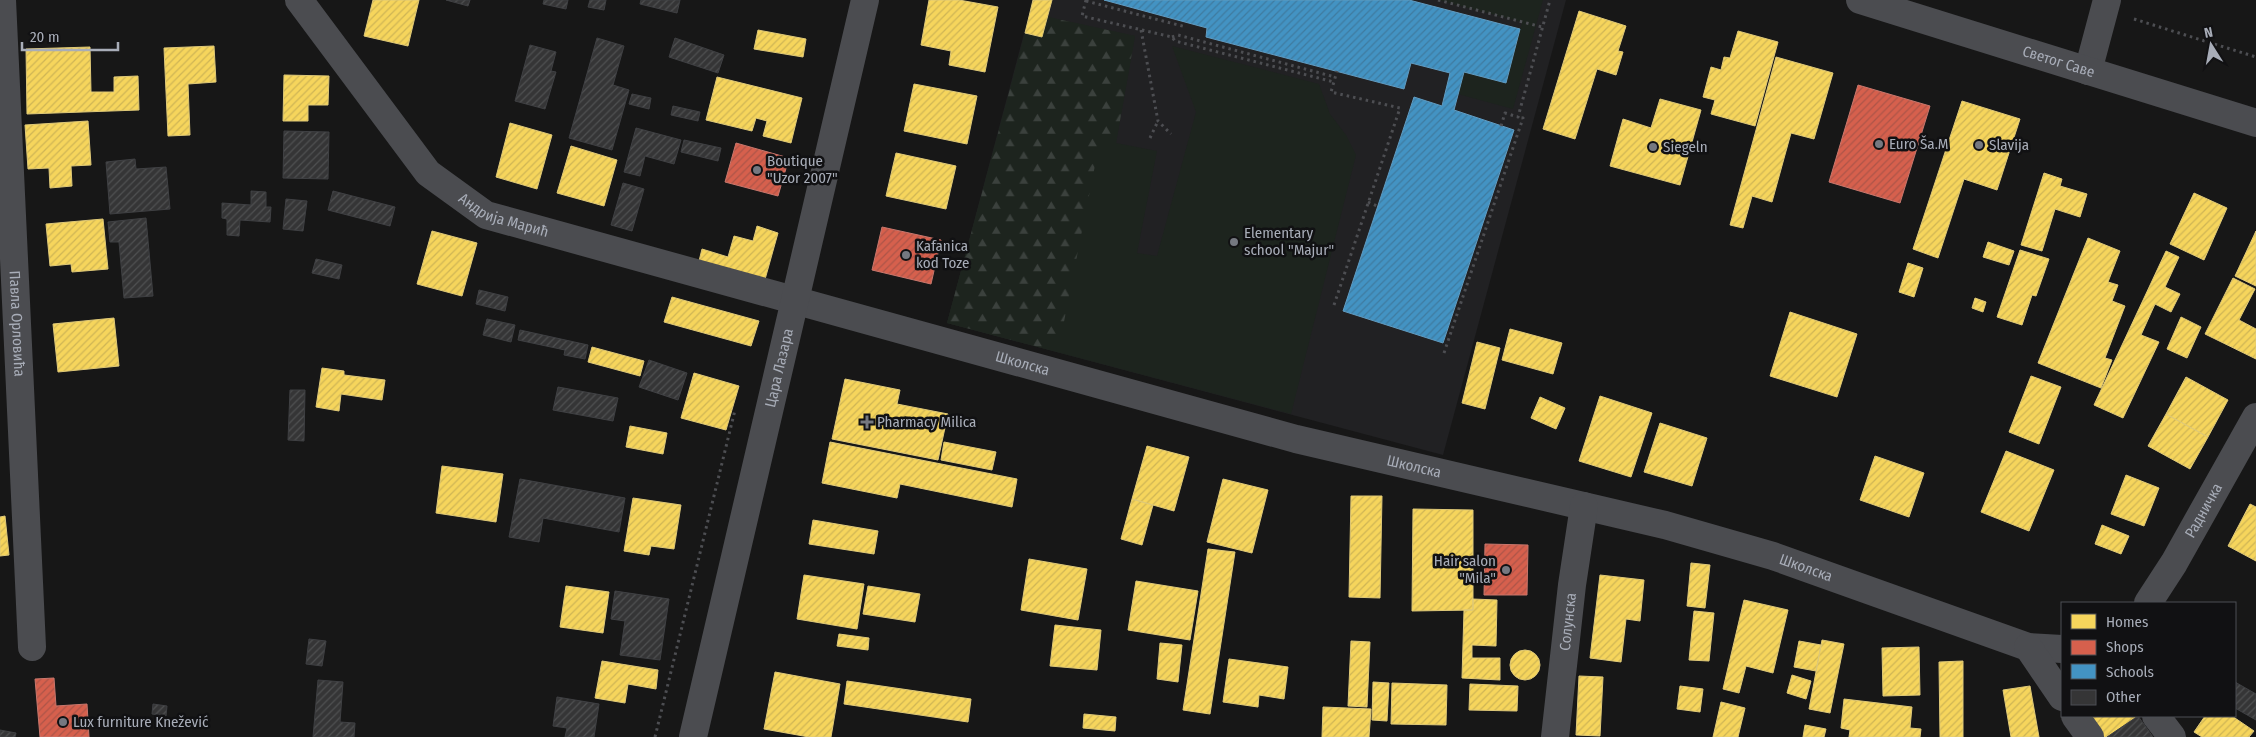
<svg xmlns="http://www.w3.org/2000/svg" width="2256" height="737" viewBox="0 0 2256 737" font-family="'Fira Sans Condensed',sans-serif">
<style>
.built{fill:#212123}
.grass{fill:#1d241e}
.forest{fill:url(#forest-firs)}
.homes{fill:url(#homes-hatch);stroke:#dfc978}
.shops{fill:url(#shops-hatch);stroke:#c8776d}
.schools{fill:url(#schools-hatch);stroke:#619bc0}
.building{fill:url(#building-hatch);stroke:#3f4043}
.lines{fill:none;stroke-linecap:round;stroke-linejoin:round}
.path{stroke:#4d4e52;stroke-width:3;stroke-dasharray:2.5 4;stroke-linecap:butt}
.minor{stroke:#4b4c50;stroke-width:28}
.tertiary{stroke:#4b4c50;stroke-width:28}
.poi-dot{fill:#757880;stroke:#111113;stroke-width:2}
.labels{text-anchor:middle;stroke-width:5;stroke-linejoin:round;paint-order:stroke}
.street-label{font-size:15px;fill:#a8adb8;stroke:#111113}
.poi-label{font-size:15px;fill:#a8adb8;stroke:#111113;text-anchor:start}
</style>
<defs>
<pattern id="forest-firs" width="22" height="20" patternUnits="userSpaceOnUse" patternTransform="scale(1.25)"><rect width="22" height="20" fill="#1d241e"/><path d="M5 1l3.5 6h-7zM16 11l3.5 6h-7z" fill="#3b413d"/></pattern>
<pattern id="homes-hatch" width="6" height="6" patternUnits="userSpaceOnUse" patternTransform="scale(1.25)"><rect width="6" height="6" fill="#f6d55c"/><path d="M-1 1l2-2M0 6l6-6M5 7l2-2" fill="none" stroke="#cfb555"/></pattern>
<pattern id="shops-hatch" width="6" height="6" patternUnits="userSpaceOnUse" patternTransform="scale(1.25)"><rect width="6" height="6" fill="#d6604d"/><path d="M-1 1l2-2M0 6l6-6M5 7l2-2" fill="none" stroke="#ad5548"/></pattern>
<pattern id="schools-hatch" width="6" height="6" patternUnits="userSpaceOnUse" patternTransform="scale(1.25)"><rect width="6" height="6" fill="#4393c3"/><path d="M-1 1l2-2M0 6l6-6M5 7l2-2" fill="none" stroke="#3f7ba0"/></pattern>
<pattern id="building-hatch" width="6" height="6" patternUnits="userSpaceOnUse" patternTransform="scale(1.25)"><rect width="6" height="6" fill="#353536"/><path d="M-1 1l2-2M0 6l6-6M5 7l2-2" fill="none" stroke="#4f5051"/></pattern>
</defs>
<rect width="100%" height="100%" fill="#171717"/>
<path class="built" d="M1033 0H1566L1443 455 947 323Z"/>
<path class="grass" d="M1438 0H1543L1513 109 1458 94 1464 72 1506 83 1522 22Z
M1048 17 1135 36 1116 143 1157 151 1137 253 1157 256 1196 112 1172 46 1319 84 1330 114 1346 135 1356 155 1291 414 947 323 1025 33 1042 37Z"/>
<path class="forest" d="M1048 17 1135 36 1116 143 1100 140 1058 352 947 323 1025 33 1042 37Z"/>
<path class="homes" d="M373 0H419L408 46 364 36Z
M929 0H959L998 7 985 72 949 65 951 51 921 45Z
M1033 0H1052L1042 37 1025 33Z
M1579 11 1626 26 1618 51 1623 52 1616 75 1597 69 1575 139 1543 129Z
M758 30 806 39 803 57 754 49Z
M1738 31 1778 42 1755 126 1711 114 1715 100 1703 97 1711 67 1721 70 1724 57 1730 58Z
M214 46 216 82 188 84 190 135 168 136 164 48Z
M90 47 91 92H114V77L138 76 139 110 27 114 26 49Z
M1776 57 1833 73 1814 139 1791 133 1772 202 1752 196 1743 228 1730 225Z
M284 75 329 76 328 105H308V121H283Z
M717 77 802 98 791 143 763 136 767 121 756 118 752 131 706 120Z
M914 84 977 96 967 144 904 131Z
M1660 99 1701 110 1680 185 1610 166 1623 119 1651 128Z
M1962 101 2020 119 1997 190 1964 179 1938 258 1913 249Z
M88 121 91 165 71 166 72 186 50 188 49 168 28 169 25 125Z
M510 123 552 135 537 189 496 177Z
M571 146 617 160 604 206 557 193Z
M896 153 956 166 946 209 886 196Z
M2044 173 2062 179 2060 186 2087 194 2080 217 2055 209 2042 251 2021 245Z
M2194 193 2227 208 2204 260 2170 244Z
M103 219 108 269 72 272 71 264 50 266 46 224Z
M757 226 778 233 764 283 698 265 702 249 728 257 734 236 753 241Z
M432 231 477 243 462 296 417 284Z
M2256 231V286L2235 276Z
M2088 238 2120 251 2108 282 2118 285 2112 301 2125 306 2105 358 2112 360 2101 388 2038 363Z
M1988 242 2014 251 2009 265 1983 257Z
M2020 250 2049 259 2036 296 2032 295 2022 325 1997 317Z
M2166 251 2179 257 2165 287 2180 294 2171 312 2155 304 2141 335 2159 342 2123 418 2094 405Z
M1908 263 1923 268 1914 297 1899 292Z
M2233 278 2255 289 2239 320 2256 329V359L2205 334Z
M672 297 759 321 751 346 664 322Z
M1975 298 1986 302 1983 312 1972 308Z
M1790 312 1857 334 1837 397 1770 376Z
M2181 317 2201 327 2187 358 2167 349Z
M114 318 119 366 58 372 53 324Z
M1510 329 1562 343 1553 374 1502 360Z
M1477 342 1500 348 1485 409 1462 403Z
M592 347 644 361 640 376 588 362Z
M322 368 344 371V375L385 380 382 400 341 394 339 411 316 407Z
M694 373 739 386 726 430 681 418Z
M2031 376 2061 387 2039 444 2009 432Z
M2186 377 2228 400 2208 437 2166 414Z
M845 379 900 390 897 404 948 414 938 460 832 439Z
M1600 396 1652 413 1631 477 1579 461Z
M1540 397 1565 408 1556 429 1531 418Z
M2166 414 2208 437 2190 469 2148 446Z
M1660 423 1707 438 1692 486 1644 472Z
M630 426 667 433 663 454 626 447Z
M830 442 1017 479 1012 507 900 484 897 498 822 483Z
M944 442 996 452 992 470 941 460Z
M1147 446 1189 457 1174 511 1132 499Z
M2006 451 2054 470 2029 531 1981 512Z
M1875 456 1924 473 1909 517 1860 500Z
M442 466 503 474 496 522 436 513Z
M2126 475 2159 488 2144 526 2111 514Z
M1223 479 1268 490 1252 553 1207 542Z
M1351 496H1382L1380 598 1349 597Z
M633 498 681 505 674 549 651 546 649 555 624 551Z
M1132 499 1153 505 1142 545 1121 539Z
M2250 504 2256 507V561L2228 546Z
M1413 509 1473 510V610L1412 611Z
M5 516 9 555 0 556V517Z
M813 520 878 531 874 554 809 544Z
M2102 525 2129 536 2121 554 2095 544Z
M1208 549 1235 552 1210 714 1183 710Z
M1029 559 1087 569 1078 620 1021 610Z
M1691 563 1710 565 1705 608 1687 606Z
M804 575 864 584 857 629 797 619Z
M1600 575 1644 580 1640 621 1626 619 1621 662 1590 658Z
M1136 581 1198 591 1190 640 1128 630Z
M566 586 609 592 603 633 560 627Z
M868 586 920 594 915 622 863 614Z
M1473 599 1497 600 1496 646 1472 645V658H1500V680L1462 678 1464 610H1473Z
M1744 600 1788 610 1773 673 1746 666 1739 693 1723 689Z
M1694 611 1714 613 1709 661 1689 660Z
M1055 625 1101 630 1097 670 1050 666Z
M839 634 869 638 868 650 837 646Z
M1822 640 1844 644 1830 713 1809 709Z
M1351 641 1370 642 1367 707 1348 706Z
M1799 641 1821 645 1816 671 1794 667Z
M1160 643 1182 645 1178 682 1157 679Z
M1919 647 1920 695 1883 696 1882 648Z
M1510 665a15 15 0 1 1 30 0a15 15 0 1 1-30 0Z
M1229 659 1288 667 1284 699 1259 695 1258 707 1223 702Z
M602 661 658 670 656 689 628 684 625 703 595 698Z
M1963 661V737H1940L1939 662Z
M775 672 840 684 831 737H809L764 729Z
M1792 675 1811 681 1806 699 1787 693Z
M1579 676 1603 677 1600 736 1576 735Z
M847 681 971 699 968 722 844 704Z
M1373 682 1389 683 1387 721 1372 720Z
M1392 683 1447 685 1446 725 1391 724Z
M1470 684 1518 686 1517 711 1469 710Z
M1680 686 1703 689 1700 712 1677 709Z
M2030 686 2039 737H2011L2003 690Z
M1844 699 1912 707 1910 728 1921 729 1920 737H1849L1850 730 1841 728Z
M1721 702 1745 708 1738 737H1713Z
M1323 707 1371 709 1369 737H1322Z
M1084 714 1116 717 1115 731 1083 728Z
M2086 716H2138L2107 737H2101Z
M2205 716H2232L2254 731 2249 737H2202L2194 732Z
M1805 725 1826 729 1824 737H1803Z"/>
<path class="shops" d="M1858 85 1930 106 1900 203 1829 182Z
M736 143 789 158 778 196 725 182Z
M882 227 941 240 931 284 872 270Z
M1485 544 1528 545 1527 595H1484Z
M54 678 56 706 87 704 89 737H40L35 679Z"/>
<path class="schools" d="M1104 0H1409L1520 29 1506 83 1464 72 1454 110 1514 130 1443 343 1343 311 1414 97 1442 106 1450 73 1411 63 1404 89 1206 37 1207 28Z"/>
<path class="building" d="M446 0H470L468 6Z
M544 0H568L566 9 543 4Z
M590 0H606L604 10 588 7Z
M641 0H680L677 13 640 4Z
M597 38 624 46 613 85 629 90 612 150 569 138Z
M675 38 724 55 718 73 669 57Z
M530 45 556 52 551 71 556 72 545 109 515 101Z
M632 94 651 98 649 109 629 104Z
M673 106 700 112 698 121 671 115Z
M636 128 681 140 674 164 645 156 640 176 624 172Z
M284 131 329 132 328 179 283 178Z
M684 140 721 148 718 161 681 152Z
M135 159 136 169 166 167 170 209 110 214 106 162Z
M623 183 644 189 632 231 611 225Z
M251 191 266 192V207H271L270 222 240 220 239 236 227 235V219L222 218V203L251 205Z
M333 191 395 207 390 226 328 210Z
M286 199 307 201 303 231 283 229Z
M146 218 153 296 124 298 119 242H110L108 222Z
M316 259 342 265 339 279 312 273Z
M479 290 508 297 505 311 476 304Z
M487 319 515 325 511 342 483 335Z
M520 330 588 345 585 359 564 355 565 350 518 340Z
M649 360 687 373 678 400 639 387Z
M558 387 618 398 613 421 553 410Z
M290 390H305L304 441 288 440Z
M520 479 625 498 619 532 543 518 539 542 509 537Z
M615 591 669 599 660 660 620 655 625 621 611 619Z
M309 639 326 641 322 666 306 664Z
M318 680 343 682 340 722 355 723 354 737H313Z
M2235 682 2256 694V720L2235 708Z
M557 697 599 704 594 737H565L567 728 553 726Z
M153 704 167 706 166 716 152 714Z
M2138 716 2153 737H2107Z
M0 730 16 733 15 737H0Z"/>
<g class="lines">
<path class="path" d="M1086 0 1082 16 1172 37 1175 41 1334 82
M1438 0 1542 27
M1086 1 1186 27
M2134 19 2256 57
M1141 30 1158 121 1171 134
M1172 37 1178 35 1335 77
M1501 126 1505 113 1518 117 1550 0
M1150 138 1158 121
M1368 202 1377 206
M1334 305 1400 108 1331 92 1337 71
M1444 353 1523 118 1518 117
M655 737 735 410"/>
<g class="minor">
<path id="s1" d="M2 0 32 647"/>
<path id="s2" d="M299 0 428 173 486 215 1296 439 1665 525 1773 556 2028 647 2062 649"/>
<path d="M2088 71 2107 0"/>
<path id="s3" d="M2148 603 2174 563 2256 417"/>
<path d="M2028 647 2062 697"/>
<path d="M2075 716 2090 737"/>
<path d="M2156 716 2172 737"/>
<path id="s4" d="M1555 737 1572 585 1584 506"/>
</g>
<g class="tertiary">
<path id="s5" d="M1860 0 2256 123"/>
<path id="s6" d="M693 737 865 0"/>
</g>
</g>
<g class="poi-dot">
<circle cx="1879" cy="144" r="5"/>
<circle cx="1979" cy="145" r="5"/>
<circle cx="1653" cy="147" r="5"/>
<circle cx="757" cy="170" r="5"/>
<circle cx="1234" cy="242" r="5"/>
<circle cx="906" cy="255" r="5"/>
<path d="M864.5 414.5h5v5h5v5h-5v5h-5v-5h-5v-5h5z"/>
<circle cx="1506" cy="570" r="5"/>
<circle cx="63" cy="722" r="5"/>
</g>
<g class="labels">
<g class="street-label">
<text dy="5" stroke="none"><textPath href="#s5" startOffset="208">Светог Саве</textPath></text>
<text dy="5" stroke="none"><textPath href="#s2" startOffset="304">Андрија Марић</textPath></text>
<text dy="5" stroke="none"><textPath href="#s1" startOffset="324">Павла Орловића</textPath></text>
<text dy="5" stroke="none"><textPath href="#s2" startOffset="844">Школска</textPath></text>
<text dy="5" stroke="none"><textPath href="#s6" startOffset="379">Цара Лазара</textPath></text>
<text dy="5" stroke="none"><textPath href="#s2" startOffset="1249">Школска</textPath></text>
<text dy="5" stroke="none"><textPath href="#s3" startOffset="108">Радничка</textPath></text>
<text dy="5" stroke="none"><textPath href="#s2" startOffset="1654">Школска</textPath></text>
<text dy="5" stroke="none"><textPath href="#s4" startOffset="116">Солунска</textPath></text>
</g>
<g class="poi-label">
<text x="1889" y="149">Euro Ša.M</text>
<text x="1989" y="150">Slavija</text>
<text x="1663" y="152">Siegeln</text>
<text x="767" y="166">Boutique<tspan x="767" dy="17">"Uzor 2007"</tspan></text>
<text x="1244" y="238">Elementary<tspan x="1244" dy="17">school "Majur"</tspan></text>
<text x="916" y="251">Kafanica<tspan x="916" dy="17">kod Toze</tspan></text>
<text x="877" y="427">Pharmacy Milica</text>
<text x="1496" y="566" text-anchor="end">Hair salon<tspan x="1496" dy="17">"Mila"</tspan></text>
<text x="73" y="727">Lux furniture Knežević</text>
</g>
</g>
<rect x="2061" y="602" width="175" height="115" fill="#111113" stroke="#4d4f55"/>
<rect x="2071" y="614" width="25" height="15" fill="#f6d55c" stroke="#4d4f55"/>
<text x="2106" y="627" font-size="15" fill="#a8adb8">Homes</text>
<rect x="2071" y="640" width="25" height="15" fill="#d6604d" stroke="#4d4f55"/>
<text x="2106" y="652" font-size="15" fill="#a8adb8">Shops</text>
<rect x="2071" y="664" width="25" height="15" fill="#4393c3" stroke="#4d4f55"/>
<text x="2106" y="677" font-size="15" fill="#a8adb8">Schools</text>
<rect x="2071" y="690" width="25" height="15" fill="#353536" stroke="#4d4f55"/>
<text x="2106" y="702" font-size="15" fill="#a8adb8">Other</text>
<g transform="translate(2211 45) rotate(349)" stroke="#111113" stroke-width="4" paint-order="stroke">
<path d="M0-4L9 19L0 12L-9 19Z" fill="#a8adb8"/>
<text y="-8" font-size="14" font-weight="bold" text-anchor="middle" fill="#a8adb8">N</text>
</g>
<path d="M22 42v8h96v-8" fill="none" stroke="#a8adb8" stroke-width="2.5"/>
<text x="30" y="42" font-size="15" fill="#a8adb8" stroke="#111113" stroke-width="4" paint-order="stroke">20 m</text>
</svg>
